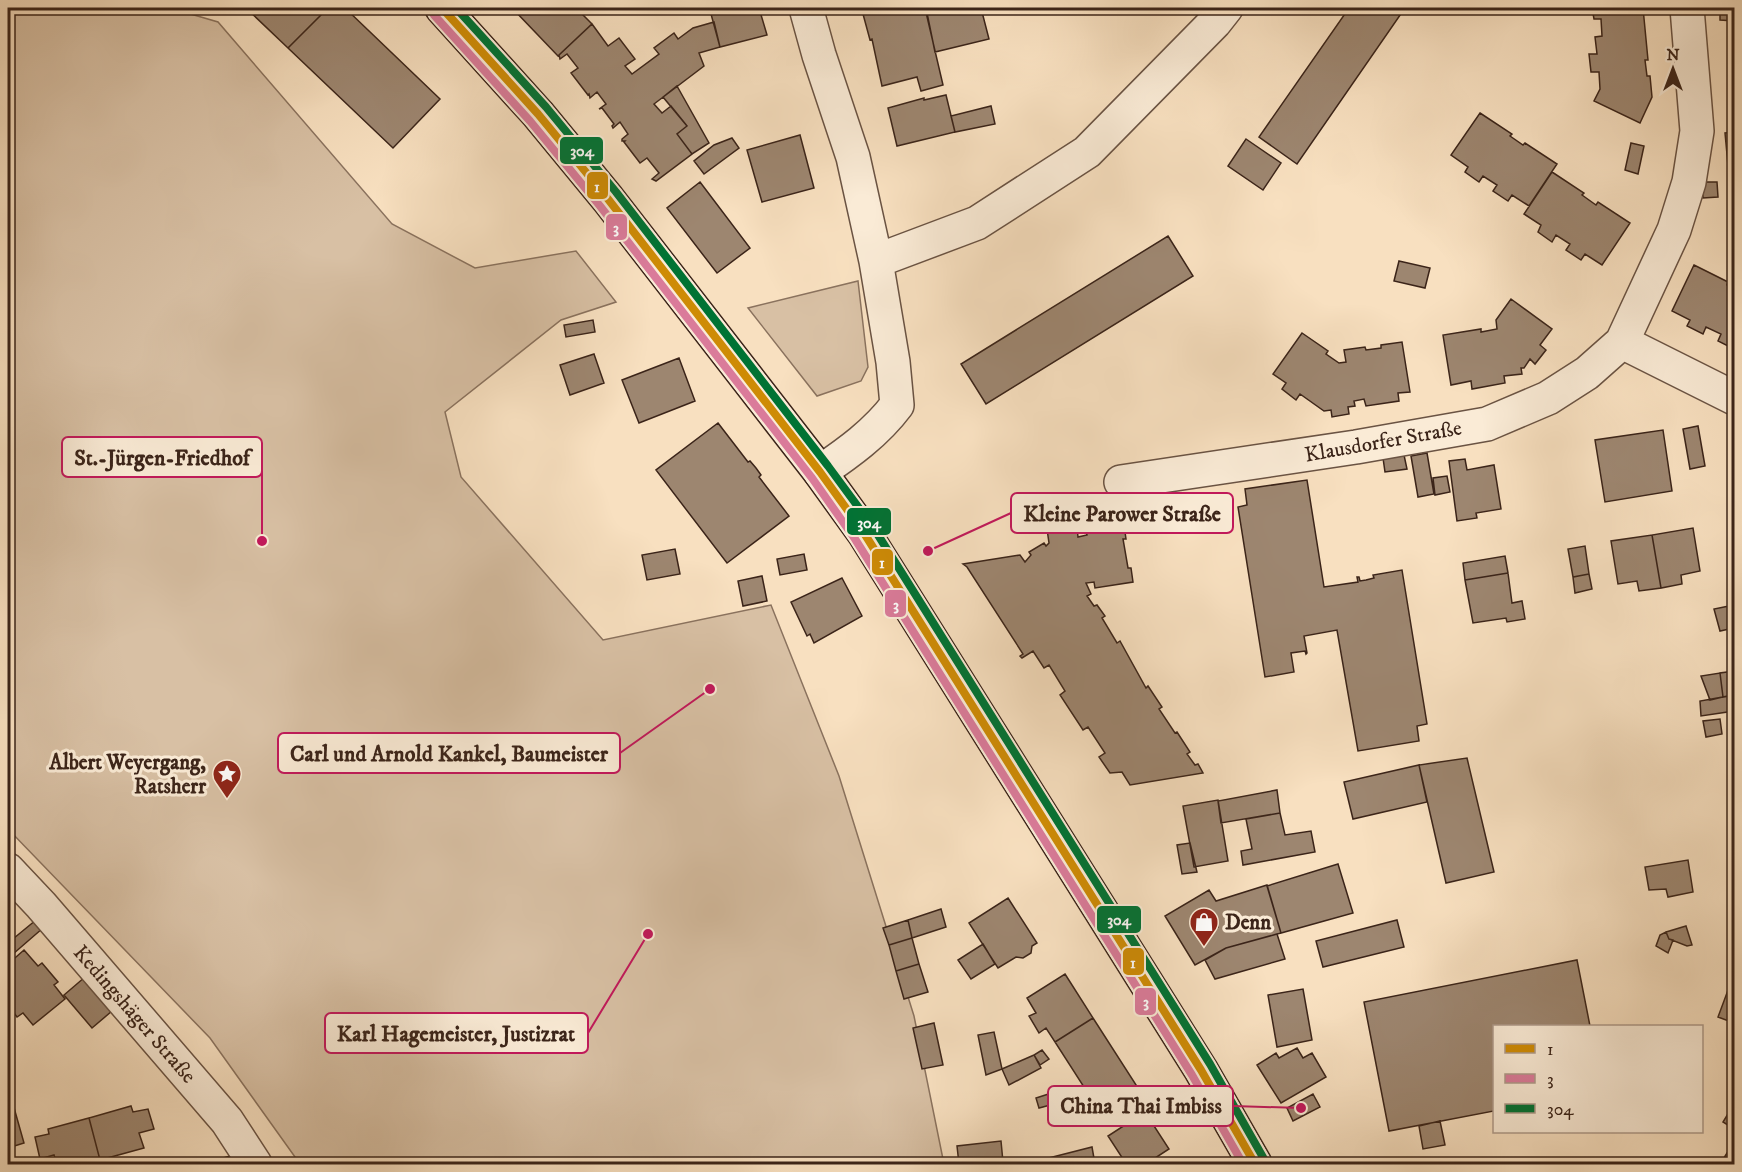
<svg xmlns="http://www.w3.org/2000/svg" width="1742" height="1172" viewBox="0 0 1742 1172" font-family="'IM FELL DW Pica',serif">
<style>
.green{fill:#d8c0a4;stroke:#8a725e;stroke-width:1.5}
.building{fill:#9d8670;stroke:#3b2419;stroke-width:1.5;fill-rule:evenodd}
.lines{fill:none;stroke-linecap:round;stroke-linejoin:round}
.street-casing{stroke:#6a5343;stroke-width:36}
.secondary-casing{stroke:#3b2419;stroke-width:36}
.street{stroke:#faebd6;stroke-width:33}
.secondary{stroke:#faebd6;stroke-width:33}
.bus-1-casing{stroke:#faebd6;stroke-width:12}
.bus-2-casing{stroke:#faebd6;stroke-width:12}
.bus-3-casing{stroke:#faebd6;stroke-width:12}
.bus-1{stroke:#ce8b05;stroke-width:8}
.bus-2{stroke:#da7b9a;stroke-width:8}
.bus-3{stroke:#007334;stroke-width:8}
.labels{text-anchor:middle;stroke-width:6;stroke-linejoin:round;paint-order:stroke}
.street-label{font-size:21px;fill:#3b2419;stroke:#faebd6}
.poi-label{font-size:21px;font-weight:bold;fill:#3b2419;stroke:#faebd6;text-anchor:end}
.leader{fill:none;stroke:#c2185b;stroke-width:2}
.callout-dot{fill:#c2185b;stroke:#faebd6;stroke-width:2}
.callout{fill:#faebd6;stroke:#c2185b;stroke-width:2}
.callout-label{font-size:22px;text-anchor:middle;font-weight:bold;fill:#3b2419}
.line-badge{stroke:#faebd6;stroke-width:2}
.badge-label{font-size:16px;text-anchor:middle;font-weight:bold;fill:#fff}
</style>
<rect width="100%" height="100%" fill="#f8e0c0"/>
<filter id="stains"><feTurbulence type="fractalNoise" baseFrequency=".00333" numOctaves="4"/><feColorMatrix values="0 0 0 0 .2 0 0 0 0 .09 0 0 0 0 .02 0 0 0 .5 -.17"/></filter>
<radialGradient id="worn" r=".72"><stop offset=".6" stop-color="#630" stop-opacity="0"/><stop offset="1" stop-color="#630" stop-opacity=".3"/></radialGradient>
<path class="green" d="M29 8H170L218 22 392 224 475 268 576 251 616 302 561 320 445 412 461 477 603 640 771 605 839 776 914 1016 944 1164H300L210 1038 8 829V18Z
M858 281 868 367 861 381 817 396 748 308Z"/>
<path class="building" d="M246 8H328L288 48Z
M328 8H345L440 99 393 148 288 48Z
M519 8H576L592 24 558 56 515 11Z
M736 8H759L767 35 720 47 711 14Z
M892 8H925L943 85 921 91 917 77 882 86 872 39 870 40 863 14Z
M952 8H981L989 39 935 52 927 13Z
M1349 8H1405L1297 164 1259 137Z
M1592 8H1643L1648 60H1645L1647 76H1650L1652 97 1640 123 1594 101 1600 89 1599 72H1591L1589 54H1597L1595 37 1602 36 1601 19H1594Z
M1720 8H1734V21L1720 20Z
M714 22 720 47 699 53 704 66 654 104 662 113 671 106 687 126 677 134 692 154 656 181 652 179 659 173 647 158 640 163 624 142 625 141H622V139L628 134 620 122 613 128 612 126 614 124 602 108 599 109 606 104 597 92 590 98 589 94 588 95 571 73 578 68 567 54 560 59 559 55 592 24 608 46 619 38 635 59 625 66 632 74 659 54 654 48 674 33 678 39 693 28Z
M677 86 709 143 692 154 677 134 687 126 663 97Z
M946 95 955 132 897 146 888 108 924 98V100Z
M991 106 995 124 955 132 951 116Z
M1480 113 1512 134 1510 136 1523 145 1525 143 1557 164 1529 206 1512 195 1508 201 1493 191 1497 185 1483 176 1479 182 1465 172 1468 167 1451 155Z
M1734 132V175L1729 176 1725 133Z
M800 135 814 188 762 202 747 150Z
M732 138 739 148 704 174 694 161 714 145Z
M1246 139 1281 163 1263 190 1228 166Z
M1631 143 1644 146 1638 174 1625 170Z
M1552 172 1584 193 1582 195 1596 205 1598 202 1630 223 1602 265 1585 254 1581 260 1566 250 1570 244 1556 235 1552 242 1538 232 1541 225 1524 214Z
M700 182 750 248 717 273 667 208Z
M1702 182H1717L1718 197 1703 198Z
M1168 236 1193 276 986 404 961 364Z
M1399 261 1430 268 1425 288 1394 281Z
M1694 265 1728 282 1727 285 1734 289V349L1718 341 1721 334 1706 327 1703 334 1687 326 1690 320 1672 311Z
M1511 299 1552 329 1540 345 1546 350 1535 364 1530 359 1524 368H1521L1522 374 1504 376 1505 383 1472 389 1471 381 1451 385 1443 335 1481 329V332L1497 329 1496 320Z
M593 320 595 332 566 337 564 325Z
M1302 333 1328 351 1326 354 1339 363 1346 362 1344 350 1365 347 1366 350 1381 348V345L1402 342 1410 392 1398 393 1399 401 1366 406 1364 399 1354 401 1355 406 1348 407 1349 414 1332 417 1331 410 1324 411 1300 394 1296 400 1282 389 1286 383 1273 374Z
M594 354 604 383 570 395 560 365Z
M679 358 695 401 639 423 622 380Z
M718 423 748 462 750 461 756 468 761 475 759 477 789 516 727 563 656 470Z
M1698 426 1705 466 1690 469 1683 429Z
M1663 430 1672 491 1605 502 1595 440Z
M1427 453 1434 494 1418 497 1411 456Z
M1404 455 1407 469 1385 472 1383 458Z
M1465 459 1467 470 1494 465 1501 509 1476 513 1477 518 1457 521 1449 461Z
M1447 476 1450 492 1435 495 1433 478Z
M1307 480 1324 587 1358 582 1357 577H1359L1360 581 1366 580 1374 578 1373 575 1402 570 1427 724 1417 726 1419 741 1358 751 1337 630 1304 636 1307 653 1306 654 1305 651 1291 653 1294 672 1265 677 1238 507 1247 505 1245 489Z
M1076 518 1078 537 1087 535 1086 531 1124 525 1126 539H1123L1128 568H1131L1133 582 1095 588 1094 582 1086 583 1091 594 1087 596 1094 606 1097 605 1105 616 1102 618 1117 643 1120 641 1146 688 1148 686 1162 707 1159 709 1175 733 1177 732 1190 752 1187 754 1195 765 1198 764 1203 773 1130 785 1122 772 1110 773 1099 757 1105 753 1088 727 1083 730 1060 695 1065 691 1049 665 1044 668 1033 651 1022 658 1020 656 1023 654 967 567 963 564 1020 555 1025 562 1031 555 1029 552 1044 543 1046 546 1049 543 1046 522Z
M1693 528 1700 571 1681 575 1682 584 1661 588 1652 535Z
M1652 535 1661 588 1639 591 1637 581 1618 584 1611 541Z
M1585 546 1589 574 1573 577 1568 549Z
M675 549 680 574 647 580 642 555Z
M804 554 807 570 780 575 777 559Z
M1505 556 1508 573 1465 580 1463 563Z
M1508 573 1512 603 1522 601 1525 619 1507 622 1506 618 1473 623 1465 580Z
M1589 574 1592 589 1575 593 1573 577Z
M762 576 767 601 743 606 738 581Z
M842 578 862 616 814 643 810 634 807 636 791 602Z
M1734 605V628L1720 631 1714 609Z
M1734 671V695L1723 697 1720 673Z
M1720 673 1723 697 1710 700 1701 676Z
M1734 695V711L1701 716 1700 701Z
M1720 719 1722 734 1706 737 1703 721Z
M1467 758 1494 872 1446 883 1419 765Z
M1419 765 1427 802 1353 819 1344 782Z
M1277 790 1280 813 1221 823 1218 801Z
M1218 800 1228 861 1194 867 1183 806Z
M1280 813 1285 835 1311 831 1315 852 1243 865 1241 851 1252 849 1246 819Z
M1190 843 1197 872 1182 874 1177 845Z
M1688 860 1693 892 1668 897 1666 889 1649 890 1645 867Z
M1338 864 1353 913 1281 933 1267 886Z
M1267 885 1281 933 1226 948 1195 965 1165 916 1209 890 1216 901ZM1208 911 1218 927 1202 936 1193 921Z
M1008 898 1037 943 1032 946 1031 953 1023 958 1016 957 998 968 969 923Z
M941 909 946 927 912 938 908 920Z
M36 920 43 928 13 954 8 948V943Z
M908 920 912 938 889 945 883 928Z
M1397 920 1404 947 1323 967 1316 941Z
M1686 926 1692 945 1687 946 1669 939 1666 932Z
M1666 932 1669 939 1673 940 1668 953 1656 946 1660 935Z
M1277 934 1285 959 1215 979 1205 960 1226 948Z
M912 938 919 964 896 971 889 945Z
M983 944 995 964 971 979 958 960Z
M24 950 38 966 42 963 58 982 54 985 65 999 33 1025 23 1013 17 1017 8 1005V964Z
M1577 960 1590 1026H1494V1111L1389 1131 1364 1002Z
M919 964 928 992 904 999 896 971Z
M1065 974 1093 1018 1055 1042 1046 1028 1039 1033 1029 1016 1036 1013 1027 998Z
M1734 974V1023L1718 1017Z
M85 977 112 1011 92 1028 64 995Z
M1303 989 1312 1040 1277 1047 1268 995Z
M1093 1018 1138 1088 1100 1112 1055 1042Z
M934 1023 943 1065 922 1069 913 1028Z
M994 1032 1002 1069 986 1075 978 1035Z
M1297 1048 1303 1058 1312 1053 1326 1077 1281 1103 1257 1065 1276 1053 1279 1058Z
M1042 1050 1049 1059 1040 1065 1034 1055Z
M1034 1055 1041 1068 1009 1085 1002 1069Z
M9 1090 24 1143 8 1148V1091Z
M1061 1090 1065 1101 1039 1108 1036 1098Z
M1313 1094 1320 1107 1293 1121 1287 1108Z
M1734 1104V1129L1723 1122Z
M131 1106 133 1112 148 1109 154 1129 139 1133 144 1148 100 1160 89 1118Z
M1145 1112 1169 1149 1146 1164H1122L1125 1162 1108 1136Z
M89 1118 100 1160 82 1164H57L54 1155 40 1159 35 1137 49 1134 48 1129Z
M1440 1121 1445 1145 1423 1149 1419 1126Z
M1001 1141 1003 1162H1009L1010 1159V1164H959L957 1146Z
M1734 1142V1164H1720Z
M1092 1147 1095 1164H1039L1037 1161Z
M234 1155 236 1164H205V1163Z"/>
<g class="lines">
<g class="street-casing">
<path id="street" d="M806 8 819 55 853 157 876 261 893 362 897 405C876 433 848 453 820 472
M876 261 977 223 1087 152 1215 22 1226 8
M1622 342 1734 398
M1121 482 1356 447 1487 424 1548 398 1587 373 1622 342 1674 230 1689 182 1697 131 1687 8
M8 870 41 905 227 1121 255 1164"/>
</g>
<g class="secondary-casing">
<path id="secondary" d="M442 8 538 114 608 199 820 472 864 533 1201 1070 1255 1164"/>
</g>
<use href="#street" class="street"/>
<use href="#secondary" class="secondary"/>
<g class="bus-1-casing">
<path id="bus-1" d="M442 8 538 114 608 199 820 472 864 533 1201 1070 1255 1164"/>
</g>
<g class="bus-2-casing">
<path id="bus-2" d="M434 15 530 121 600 206 812 478 855 539 1192 1075 1243 1164"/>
</g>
<g class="bus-3-casing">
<path id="bus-3" d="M456 8 546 107 616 192 828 466 873 527 1210 1064 1264 1159"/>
</g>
<use href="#bus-1" class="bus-1"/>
<use href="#bus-2" class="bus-2"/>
<use href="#bus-3" class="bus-3"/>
</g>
<defs>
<g id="sight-pin" transform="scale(1.5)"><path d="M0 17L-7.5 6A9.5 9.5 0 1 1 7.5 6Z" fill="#8f2418" stroke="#faebd6"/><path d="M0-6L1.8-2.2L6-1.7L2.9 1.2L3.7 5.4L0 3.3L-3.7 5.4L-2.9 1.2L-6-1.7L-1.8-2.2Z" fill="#fff"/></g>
<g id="shop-pin" transform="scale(1.5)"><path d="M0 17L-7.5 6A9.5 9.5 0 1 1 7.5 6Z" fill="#8f2418" stroke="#faebd6"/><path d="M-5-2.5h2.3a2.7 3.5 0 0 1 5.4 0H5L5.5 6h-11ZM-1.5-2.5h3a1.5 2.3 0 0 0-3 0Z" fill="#fff"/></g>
</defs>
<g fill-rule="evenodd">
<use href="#sight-pin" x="227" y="774"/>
<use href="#shop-pin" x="1204" y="922"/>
</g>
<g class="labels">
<g class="street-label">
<text transform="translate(1383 441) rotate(-10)" y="7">Klausdorfer Straße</text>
<text transform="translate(135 1014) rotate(49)" y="7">Kedingshäger Straße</text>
</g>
<g class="poi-label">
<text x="206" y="769">Albert Weyergang,<tspan x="206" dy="24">Ratsherr</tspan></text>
<text x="1225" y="929" text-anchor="start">Denn</text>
</g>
</g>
<path class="leader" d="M262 541L262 457M928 551L1011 513M710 689L620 753M648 934L588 1033M1301 1108L1233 1106"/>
<g class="callout-dot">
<circle cx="262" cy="541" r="6"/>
<circle cx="928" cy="551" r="6"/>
<circle cx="710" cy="689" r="6"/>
<circle cx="648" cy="934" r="6"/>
<circle cx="1301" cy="1108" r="6"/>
</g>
<g class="callout">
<rect x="62" y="437" width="200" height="40" rx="6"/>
<rect x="1011" y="493" width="222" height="40" rx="6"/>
<rect x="278" y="733" width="342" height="40" rx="6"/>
<rect x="325" y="1013" width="263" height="40" rx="6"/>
<rect x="1048" y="1086" width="185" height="40" rx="6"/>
</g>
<g class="callout-label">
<text x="162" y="465">St.-Jürgen-Friedhof</text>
<text x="1122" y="521">Kleine Parower Straße</text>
<text x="449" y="761">Carl und Arnold Kankel, Baumeister</text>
<text x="456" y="1041">Karl Hagemeister, Justizrat</text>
<text x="1141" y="1113">China Thai Imbiss</text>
</g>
<g class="line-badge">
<rect x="559" y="136" width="45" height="29" rx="6" fill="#007334"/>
<rect x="586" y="171" width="23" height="29" rx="6" fill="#ce8b05"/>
<rect x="605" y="213" width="23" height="28" rx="6" fill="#da7b9a"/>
<rect x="846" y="507" width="46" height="29" rx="6" fill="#007334"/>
<rect x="871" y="548" width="23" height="28" rx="6" fill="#ce8b05"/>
<rect x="884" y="589" width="23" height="29" rx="6" fill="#da7b9a"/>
<rect x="1096" y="905" width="46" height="29" rx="6" fill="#007334"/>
<rect x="1122" y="947" width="23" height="29" rx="6" fill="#ce8b05"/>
<rect x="1134" y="987" width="23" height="29" rx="6" fill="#da7b9a"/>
</g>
<g class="badge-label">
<text x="582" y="156">304</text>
<text x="597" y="192">1</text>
<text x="616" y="233">3</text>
<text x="869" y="528">304</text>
<text x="882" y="568">1</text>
<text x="896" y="610">3</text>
<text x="1119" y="925">304</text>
<text x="1133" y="968">1</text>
<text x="1146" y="1007">3</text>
</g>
<rect width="1742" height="1172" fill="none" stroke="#f8e0c0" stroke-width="30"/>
<rect x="9" y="9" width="1724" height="1154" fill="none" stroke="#3b2419" stroke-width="3"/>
<rect x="15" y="15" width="1712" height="1142" fill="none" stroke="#3b2419" stroke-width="1.5"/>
<rect x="1493" y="1025" width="210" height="108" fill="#faebd6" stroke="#ae9b8a" stroke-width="1.5"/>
<rect x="1505" y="1044" width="30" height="9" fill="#ce8b05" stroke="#ae9b8a" stroke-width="1.5"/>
<text x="1547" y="1055" font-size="18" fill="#3b2419">1</text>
<rect x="1505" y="1074" width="30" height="9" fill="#da7b9a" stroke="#ae9b8a" stroke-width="1.5"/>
<text x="1547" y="1085" font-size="18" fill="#3b2419">3</text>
<rect x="1505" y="1104" width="30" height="9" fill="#007334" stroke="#ae9b8a" stroke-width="1.5"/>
<text x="1547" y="1115" font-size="18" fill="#3b2419">304</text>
<g transform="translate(1673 69)" stroke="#faebd6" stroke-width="4.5" paint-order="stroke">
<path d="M0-4.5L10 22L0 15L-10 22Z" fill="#3b2419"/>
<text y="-9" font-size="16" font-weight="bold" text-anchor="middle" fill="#3b2419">N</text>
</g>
<rect width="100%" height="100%" filter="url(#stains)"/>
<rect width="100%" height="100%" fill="url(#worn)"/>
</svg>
